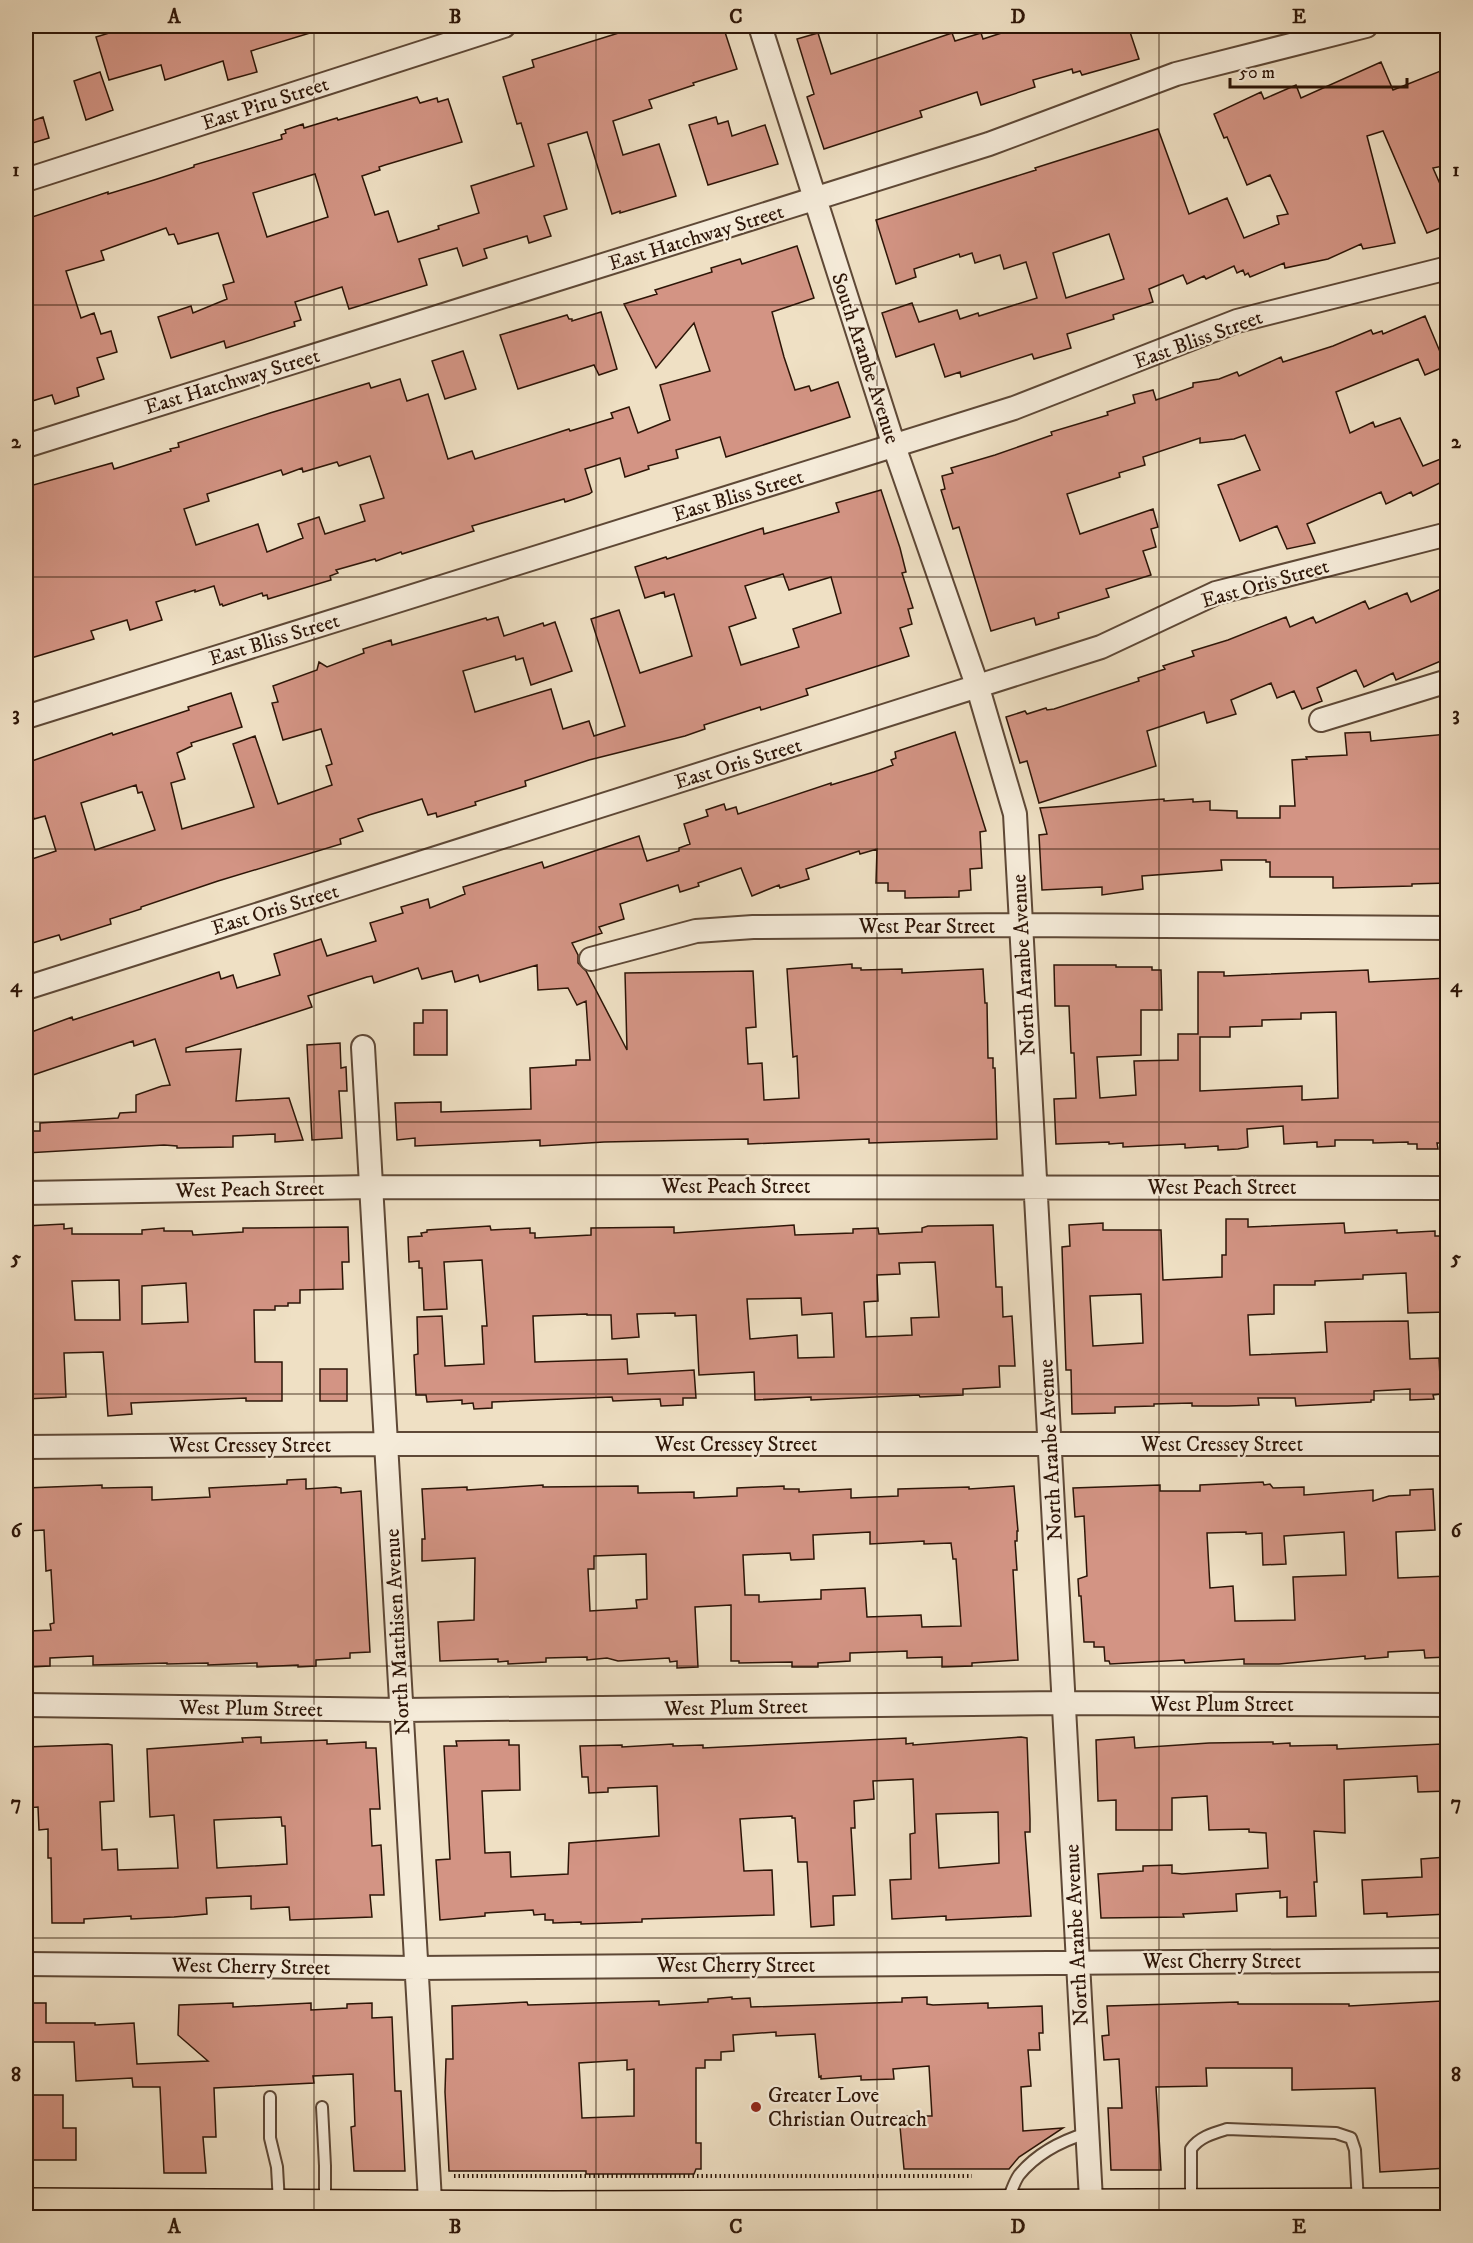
<svg xmlns="http://www.w3.org/2000/svg" width="1473" height="2243" viewBox="0 0 1473 2243" font-family="'IM FELL DW Pica',serif">
	<style>
		.building { fill: #d39484; stroke: #2d1507; stroke-width: 1.5; fill-rule: evenodd }
		.lines { fill: none; stroke-linecap: round; stroke-linejoin: round }
		.lane-casing { stroke: #5e4836; stroke-width: 14 }
		.street-casing { stroke: #5e4836; stroke-width: 26 }
		.primary-casing { stroke: #2d1507; stroke-width: 36 }
		.path { stroke: #2d1507; stroke-width: 4; stroke-dasharray: 1.5 3; stroke-linecap: butt }
		.lane { stroke: #f5ebd9; stroke-width: 10 }
		.street { stroke: #f5ebd9; stroke-width: 22 }
		.primary { stroke: #efe0c4; stroke-width: 33 }
		.grid { fill: none; stroke: #2d1507; stroke-width: 1.5; stroke-opacity: 0.55 }
		.poi-dot { fill: #8f2418; stroke: #f5ebd9; stroke-width: 2 }
		.labels { text-anchor: middle; stroke-width: 4.5; stroke-linejoin: round; paint-order: stroke }
		.street-label { font-size: 21px; fill: #2d1507; stroke: #f5ebd9 }
		.poi-label { font-size: 21px; fill: #2d1507; stroke: #f5ebd9; text-anchor: start }
		.neatline { fill: none; stroke: #2d1507; stroke-width: 2 }
		.grid-label { font-size: 20px; text-anchor: middle; font-weight: bold; fill: #2d1507 }
	</style>
	<rect width="100%" height="100%" fill="#efe0c4"/>
	<filter id="stains"><feTurbulence type="fractalNoise" baseFrequency=".00333" numOctaves="4"/><feColorMatrix values="0 0 0 0 .2 0 0 0 0 .09 0 0 0 0 .02 0 0 0 .5 -.17"/></filter>
	<radialGradient id="worn" r=".72"><stop offset=".6" stop-color="#630" stop-opacity="0"/><stop offset="1" stop-color="#630" stop-opacity=".3"/></radialGradient>
	<path class="building" d="M132 26H319L320 30 251 51 257 72 228 80 223 61 165 80 161 65 109 80 96 37Z
		M641 26H723L737 69 693 83 694 85 649 100 652 108 613 121 623 155 659 144 676 196 620 213V211L612 214 587 132 548 144 567 209 544 216 551 236 529 243 527 236 484 249 487 258 463 266 457 248 419 259 427 285 349 309 342 287 295 302 301 320 294 322 295 326 226 348 224 341 171 358 158 317 191 306 193 313 227 299 223 285 234 282 218 233 178 244 174 234 169 235 166 228 101 251 104 260 66 271 81 318 94 313 101 334 111 331 117 352 97 358 104 379 77 388 79 396 55 404 52 395 26 403V219L108 192V194L154 180 194 167V165L282 139 281 135 286 133 285 130 303 124 304 128 337 118 338 120 417 97 420 103 437 98 438 102 448 99 462 142 385 165 379 167 380 170 362 176 375 215 388 211 398 242 439 229 438 226 479 213 471 186 534 166 521 123 517 124 503 77 534 67 532 60ZM315 174 328 217 267 237 253 193Z
		M1023 26H1128L1139 59 1082 75 1080 71 1073 73 1072 69 1033 80 1035 87 981 105 977 92 920 111 922 117 824 149 807 97 814 94 797 39 818 33 831 74 952 33 955 41 981 33 983 39Z
		M1381 62 1393 90 1448 68V165L1433 168 1448 202V225L1427 233 1383 131 1367 136 1395 243 1363 249 1361 244 1328 259 1285 268 1284 263 1250 277 1248 273 1245 275 1243 270 1237 273 1234 266 1206 279 1204 276 1187 284 1183 275 1149 289 1153 302 1113 315 1114 319 1067 334 1071 348 1034 359 1032 354 961 377 960 372 945 377 934 344 896 357 882 313 912 303 919 322 957 310 960 319 978 313 979 316 1037 298 1026 262 1004 269 1000 255 975 263 972 253 960 257 959 254 914 269 916 277 896 284 876 220 1036 170 1035 168 1158 129 1189 214 1227 198 1244 238 1279 224 1277 216 1288 214 1270 175 1247 185 1227 137 1224 138 1214 114 1261 92 1264 99 1296 85 1301 98ZM1109 234 1124 279 1066 298 1053 253Z
		M100 72 113 110 86 120 74 81Z
		M43 117 49 138 26 145V123Z
		M716 117 718 124 728 121 732 136 765 125 778 164 708 185 689 125Z
		M797 246 814 298 772 312 784 357 795 390 809 386 811 391 838 382 850 417 726 457 720 437 676 450 678 458 648 466 649 469 625 477 620 458 585 469 592 492 589 494 565 502 564 499 472 526 474 531 402 554 401 552 376 561 375 559 336 570 338 573 330 576 331 580 268 599 267 595 263 596 262 593 223 606 222 604 220 605 214 586 195 592V590L156 602 162 620 130 630 127 620 91 631 94 639 31 658 29 652 26 653V487L112 463 114 469 171 451 170 449 179 447 178 443 270 413 369 383 371 388 400 379 407 401 428 394 448 459 472 451 475 459 569 429 570 431 613 418 611 413 629 407 638 433 670 420 660 385 710 371 694 323 656 368 624 304 657 294 655 290 712 272 711 268 740 259 742 264ZM370 456 384 498 360 505 365 521 325 534 319 517 298 524 303 538 267 552 258 524 196 545 184 509 209 501 207 494 281 470 283 475 302 468 303 472 337 462 339 466Z
		M601 312 617 369 599 375 594 365 518 389 500 335 567 315 569 319H572V321Z
		M1425 316 1446 366 1425 375 1418 359 1336 392 1350 433 1373 422 1375 427 1400 418 1423 466 1448 456V479L1413 496 1411 492 1386 504 1381 492 1307 524 1315 543 1287 549 1277 526 1240 541 1218 485 1260 470 1245 435 1234 439 1200 443V438L1143 457 1145 465 1119 473 1120 477 1067 494 1080 534 1153 509 1158 527 1151 529 1156 547 1143 551 1151 575 1106 589 1109 597 1058 613 1059 618 1036 625 1034 618 991 631 959 527 953 529 941 490 945 489 942 476 953 473 951 468 995 455 1052 435 1051 432 1108 415 1107 412 1135 403 1133 395 1153 390 1156 400 1193 387V383L1219 379 1237 372 1239 376 1281 357 1283 362 1333 346 1371 330 1373 334 1382 331 1383 334Z
		M463 351 476 389 445 399 432 361Z
		M881 490 900 548 906 572 902 573 913 608 908 609 912 624 900 628 909 656 806 689 808 695 761 710 760 707 704 725 705 729 685 736 589 760 525 781 526 786 475 802 476 805 437 817 436 813 428 815 422 799 369 815 358 819 363 831 340 839 341 844 218 881 141 907V909L110 919 111 924 61 940 59 935 26 945V861L56 851 45 816 34 819 26 794V763L112 733 113 735 189 710 188 707 231 693 242 727 191 743 192 746 177 753 185 779 171 783 182 829 254 807 233 744 255 736 278 804 332 785 326 766 332 764 321 729 283 740 272 703 278 702 273 686 317 670 319 662 327 667 364 653 363 649 391 640 392 645 486 618 487 620 498 617 504 636 543 623 544 626 555 622 572 671 531 685 523 658 516 660 515 656 463 671 475 712 551 689 563 729 589 721 594 736 625 726 591 619 619 610 640 673 692 656 674 594 665 597 664 592 645 598 635 567 666 557 667 559 763 528 764 534 839 512 836 503ZM783 574 789 590 831 577 841 613 793 629 799 647 741 665 729 627 756 618 745 586ZM136 785 138 793 142 792 155 830 95 850 81 803Z
		M1448 586V658L1396 680 1393 673 1364 687 1356 670 1317 688 1322 701 1302 709 1294 691 1277 698 1271 683 1231 700 1236 714 1207 723 1204 712 1147 731 1156 766 1039 803 1027 761 1020 763 1006 717 1025 711 1027 714 1046 708 1047 710 1054 709 1139 681 1138 678 1165 669 1163 666 1194 656 1192 651 1228 640 1286 617 1290 627 1313 617 1316 623 1365 601 1369 609 1407 593 1411 602Z
		M955 732 986 831 980 832 982 868 970 869 971 890 959 891V897L905 898V891H888V883H876L877 849 860 854 859 851 806 869 809 879 780 888 779 885 752 896 741 868 698 883 699 886 680 892 678 885 620 904 624 919 599 927 602 933 572 943 578 955V963L586 971 627 1050 625 973 753 971 756 1027 746 1028 748 1064 762 1063 764 1100 799 1098 797 1056 793 1057 787 969 852 964V968H861V970L902 969V973L983 969 985 1003H987L988 1058H993V1068H995L997 1139 869 1143V1139L748 1144V1139L604 1142 540 1146V1140L415 1146V1138L397 1140 395 1103 441 1102V1112L531 1109 530 1068 576 1065V1060H590L586 1001 577 1005 568 988 538 990 537 965 480 982 478 975 455 982 452 971 422 979 418 968 374 983 372 976 367 977 308 996 312 1007 186 1048V1052L241 1049 236 1101 289 1098 303 1140 275 1142V1134L233 1136V1147L177 1148V1146L164 1145 26 1153V1131H40V1123L118 1118 120 1113 136 1112V1095L162 1086 170 1085 155 1039 134 1046 133 1041 33 1075 26 1053V1034L72 1017 73 1020 219 972 221 979 233 975 237 988 280 975 274 954 321 939 327 956 376 941 370 923 403 913 401 907 428 899 430 908 465 894 463 887 542 862 544 868 639 836 647 861 679 851V848L690 844 684 824 708 816 706 810 724 804 726 810 736 807 738 814 831 783V785L874 772 893 765 891 760 896 758 895 752Z
		M1370 732 1371 741 1448 734V883L1412 884V886L1333 888V877H1270V862H1266V860H1221L1222 870 1142 876 1143 889 1102 895V887L1042 890 1039 835 1047 834 1040 808 1164 799V801L1193 799V802L1210 801V810L1237 811V818H1280V806H1295L1292 760 1307 759 1306 757 1347 755 1345 733Z
		M1054 965H1116V967H1152V970H1161L1162 1010H1141V1055L1097 1057 1100 1098 1136 1095 1134 1061 1178 1060V1034H1198V972H1224V976L1368 970 1369 982 1448 978 1446 1143H1437L1438 1149H1417V1144H1408V1142L1373 1143V1140H1335V1146L1317 1147V1142L1284 1144 1283 1126 1247 1129 1248 1147 1238 1149 1218 1150V1146L1185 1148V1144L1123 1147V1143L1109 1144V1142L1056 1144 1054 1099 1076 1098 1074 1053H1071L1069 1006H1055ZM1336 1012 1338 1098 1302 1100V1086L1200 1091V1037H1230V1027L1262 1026V1020L1301 1019V1013Z
		M423 1010H447V1055H414V1023H423Z
		M340 1043 341 1068 346 1067 347 1091H339L342 1138 312 1140 307 1045Z
		M1226 1219H1248V1227L1344 1223 1345 1233 1397 1230V1233L1435 1231V1236H1445L1448 1269V1312L1408 1313 1406 1273 1363 1275V1279L1315 1281V1285H1274V1314L1248 1315 1250 1355 1327 1352 1325 1322 1408 1321 1410 1359 1439 1358 1441 1394 1433 1395 1434 1399 1410 1400V1389L1374 1391V1400H1371V1402L1296 1406 1295 1398H1258L1259 1405 1228 1406H1192V1403L1154 1404V1406L1115 1407V1413L1072 1414 1071 1370H1066L1062 1247 1070 1246 1069 1225 1103 1223V1230H1161L1163 1280 1222 1277V1255H1226ZM1141 1294 1143 1343 1093 1346 1090 1296Z
		M64 1224V1229L72 1228V1234H142V1230L164 1228V1231H192L193 1235 243 1232V1228L348 1227 349 1262H342L343 1289 300 1290V1303H288V1306H275V1310H254L255 1362H282V1401H246V1398L131 1403 132 1414 108 1416 103 1352 64 1353 66 1397 26 1399V1332H28L26 1307V1226ZM119 1280 120 1320H75L72 1281ZM186 1283 188 1322 142 1324V1286Z
		M794 1225 795 1235 853 1233V1229L878 1228 879 1234 922 1232V1228L928 1226 993 1225 996 1287H1002L1003 1317 1012 1316 1015 1366H999L1000 1387 963 1389V1395L920 1397 919 1395 811 1400V1397L755 1400 754 1372 699 1375 696 1315 675 1316V1313L637 1314 639 1337 612 1339 611 1315H587V1314L533 1316 535 1362 627 1359 628 1374 694 1370 696 1398H683V1405L661 1406 660 1399 613 1401 612 1397 492 1402V1408L474 1409 473 1403 462 1404V1400L427 1402 426 1395H416L414 1355 418 1354 417 1317 442 1316 445 1366 484 1364 482 1326H487L482 1260 444 1262 447 1309 424 1310 422 1268H419V1261L409 1262 408 1237 422 1236 421 1233 427 1232V1230L490 1226 491 1230 530 1228V1233H535V1238L591 1235V1228L674 1227V1233ZM935 1262 939 1317 911 1318 912 1335 866 1337 864 1302 878 1301 877 1275 900 1274 899 1263ZM801 1298 802 1315 832 1313 834 1357 798 1358 797 1335 750 1339 747 1299Z
		M320 1369H347V1401H320Z
		M306 1479V1489L336 1487 341 1488V1493L361 1491 370 1652 350 1653V1658L316 1660V1666L298 1667V1665L257 1667V1663L208 1665V1663L167 1664V1663L93 1665V1656L50 1658V1666L31 1667 29 1631 51 1630 50 1624 54 1623 51 1570 46 1571 44 1530 28 1531 26 1488 102 1485V1488L152 1487V1500L210 1497 209 1488 287 1484V1480Z
		M1263 1482 1264 1485 1270 1484 1273 1488 1304 1487V1495L1373 1490V1501L1389 1496 1410 1495V1490L1433 1489 1435 1530 1396 1532 1398 1578 1448 1576 1447 1657 1425 1658 1424 1650 1388 1652V1657L1365 1659V1656L1279 1664H1244V1659L1185 1663 1184 1660 1110 1664 1109 1661H1105L1104 1647H1094V1642H1084L1081 1596H1079L1078 1579 1087 1576 1084 1516 1075 1517 1073 1488 1160 1485V1491H1200V1485ZM1246 1532V1534L1262 1533 1263 1565 1286 1564 1284 1536 1344 1532 1346 1575 1293 1577 1295 1620 1235 1621 1233 1586 1210 1588 1207 1533Z
		M543 1485V1487L638 1486V1493L694 1492V1498L737 1496V1488L784 1486V1489H799V1492L851 1489V1498L898 1496V1489L969 1487V1489L1014 1486 1018 1531H1017V1541H1015L1017 1570H1013L1018 1660 972 1663V1666L942 1667V1657L907 1658V1651L850 1653V1661L818 1663V1667H792V1662L739 1663V1661H731V1605L695 1607 698 1667 677 1668V1661L670 1662 669 1658 618 1661 607 1658 587 1660V1657L546 1658V1662L508 1664V1661L498 1662V1659L440 1661 438 1622 474 1620 475 1558 422 1561V1539H425L422 1489 467 1487V1490ZM870 1532V1544L924 1541V1544L951 1543 953 1559H956L961 1626 922 1627 921 1615 867 1617 865 1588 821 1590V1599L759 1602V1595H745L743 1555 790 1553 791 1560 814 1559 813 1535ZM646 1554 647 1599 636 1600 637 1608 590 1611 588 1569H594V1556Z
		M261 1737V1743L327 1740V1744L366 1742V1748H376L380 1809H370L372 1846 381 1845 384 1895H370L372 1917 290 1920 289 1907 251 1909V1896L206 1898 207 1914 174 1917 131 1919V1916L84 1919V1923H52L51 1858H48V1829L39 1830 38 1807 26 1808V1747L108 1744 112 1745 114 1801 100 1802 102 1850 117 1849 118 1870 178 1868 174 1815 150 1817 147 1749 243 1742 242 1738ZM281 1817 282 1826H285L287 1864 217 1868 214 1820Z
		M1021 1737 1027 1738 1030 1819V1832H1025L1031 1916 946 1920V1916L892 1919 890 1880 911 1879 910 1834 915 1833 913 1779 873 1781 874 1799 854 1801 855 1828H851L855 1895 833 1896 834 1925 811 1927 807 1862H798L795 1818H792V1816L740 1819 744 1871 772 1870 774 1915 642 1919V1922L581 1924V1922L553 1923V1920H545V1914L534 1915 533 1910 485 1913V1916L440 1920 436 1860 450 1859 444 1746H457L456 1741 509 1740V1745H519L520 1790 482 1791 485 1853 510 1852 511 1877 568 1874 569 1843 659 1836 657 1786 608 1788V1792L589 1793 588 1777H582L580 1746 622 1745V1747L673 1744V1746L703 1745V1748L906 1738V1744L913 1743V1745ZM998 1812 999 1863 939 1868 936 1814Z
		M1134 1737 1135 1748 1209 1743 1273 1742V1744L1290 1743V1746L1337 1745V1749L1442 1744V1746H1448V1791L1418 1792 1417 1776 1344 1780 1345 1833 1314 1831 1317 1882H1314L1316 1916 1287 1917V1897L1280 1898V1891L1236 1894 1237 1911 1183 1914 1184 1917 1101 1918 1098 1874 1143 1871V1866L1172 1865V1873L1182 1874 1268 1868 1266 1833 1249 1832V1829L1209 1830 1207 1796 1172 1798V1830H1116V1800L1098 1801 1096 1740Z
		M1446 1857 1448 1914 1387 1917V1913L1364 1914 1362 1880 1422 1877 1421 1859Z
		M732 1997V1999L750 1998 751 2007 902 2002V1998L927 1997V2004L933 2005 988 2003V2008L1042 2006 1043 2033H1039L1040 2050H1028L1031 2086 1021 2087 1023 2131 1063 2128 1019 2157 1009 2169H904L899 2116H932L929 2066 893 2069 894 2079 861 2080V2076L821 2079V2076L819 2077 815 2034 776 2036V2032L733 2035 734 2051 721 2052V2060H705V2068H696V2143H701V2169H696L694 2174H586V2171H449L445 2092 446 2059H453L452 2006 527 2002 528 2005 659 2001V2005L708 2002V1999ZM627 2060V2070L634 2069V2116L582 2118 579 2063Z
		M1442 2001 1443 2026 1448 2025V2168L1380 2172 1375 2088 1292 2090V2068H1206L1207 2086 1156 2087 1161 2170H1111L1108 2108H1122L1119 2059 1104 2060 1102 2036 1109 2035 1107 2006 1238 2002V2004H1349V2006Z
		M26 2003H46V2023H95V2025L134 2023 137 2064 208 2061 178 2035 179 2005 233 2003V2007L311 2003V2010L347 2008V2004L372 2003V2018L392 2017 395 2091H401L405 2171H354L351 2127 355 2126 353 2074 313 2076 314 2083 214 2088 216 2137H203L206 2173H164L160 2087H133L132 2078 76 2081 74 2042H27Z
		M26 2095H63V2128H76V2160H26Z"/>
	<g class="lines">
		<defs>
			<path id="lane" d="M270 2097V2138L277 2167 279 2203
				M322 2107 325 2166V2203
				M1007 2201C1011 2193 1014 2182 1019 2175 1037 2153 1061 2141 1087 2133
				M1191 2202V2149C1199 2137 1214 2133 1227 2129L1336 2133 1351 2138 1355 2150 1358 2202"/>
			<path id="street" d="M760 26 894 446 978 688 1015 814 1092 2218
				M26 180 504 26
				M26 446 989 144 1176 74 1366 26
				M26 717 1014 408 1237 321 1448 268
				M1321 720 1448 681
				M591 959 696 931 753 927 1020 925 1448 928
				M26 988 1101 647 1216 593 1448 534
				M363 1047 431 2218
				M26 1193 371 1187 1448 1188
				M26 1447 386 1444H1448
				M26 1705 402 1710 1063 1703 1448 1705
				M26 1964 416 1968 1448 1960"/>
			<path id="primary" d="M26 2205 553 2208 1448 2205"/>
		</defs>
		<use href="#lane" class="lane-casing"/>
		<use href="#street" class="street-casing"/>
		<use href="#primary" class="primary-casing"/>
		<path class="path" d="M454 2176H972"/>
		<use href="#lane" class="lane"/>
		<use href="#street" class="street"/>
		<use href="#primary" class="primary"/>
	</g>
	<path class="grid" d="M314 26V2218M596 26V2218M877 26V2218M1159 26V2218M26 305H1448M26 577H1448M26 849H1448M26 1122H1448M26 1394H1448M26 1666H1448M26 1938H1448"/>
	<circle class="poi-dot" cx="756" cy="2107" r="6"/>
	<g class="labels">
		<g class="street-label">
			<text transform="translate(265 103) rotate(-18)" y="7">East Piru Street</text>
			<text transform="translate(696 237) rotate(-17)" y="7">East Hatchway Street</text>
			<text transform="translate(1198 339) rotate(-20)" y="7">East Bliss Street</text>
			<text transform="translate(866 358) rotate(72)" y="7">South Aranbe Avenue</text>
			<text transform="translate(232 381) rotate(-17)" y="7">East Hatchway Street</text>
			<text transform="translate(738 495) rotate(-17)" y="7">East Bliss Street</text>
			<text transform="translate(1265 583) rotate(-16)" y="7">East Oris Street</text>
			<text transform="translate(274 639) rotate(-17)" y="7">East Bliss Street</text>
			<text transform="translate(738 763) rotate(-17)" y="7">East Oris Street</text>
			<text transform="translate(275 909) rotate(-17)" y="7">East Oris Street</text>
			<text x="927" y="933">West Pear Street</text>
			<text transform="translate(1023 965) rotate(-93)" y="7">North Aranbe Avenue</text>
			<text x="736" y="1193">West Peach Street</text>
			<text x="1222" y="1194">West Peach Street</text>
			<text transform="translate(250 1189) rotate(-1)" y="7">West Peach Street</text>
			<text x="736" y="1451">West Cressey Street</text>
			<text x="1222" y="1451">West Cressey Street</text>
			<text x="250" y="1452">West Cressey Street</text>
			<text transform="translate(1050 1450) rotate(-93)" y="7">North Aranbe Avenue</text>
			<text transform="translate(397 1632) rotate(-93)" y="7">North Matthisen Avenue</text>
			<text x="1222" y="1711">West Plum Street</text>
			<text transform="translate(736 1707) rotate(-1)" y="7">West Plum Street</text>
			<text transform="translate(251 1708) rotate(1)" y="7">West Plum Street</text>
			<text transform="translate(1076 1935) rotate(-93)" y="7">North Aranbe Avenue</text>
			<text x="1222" y="1968">West Cherry Street</text>
			<text x="736" y="1972">West Cherry Street</text>
			<text transform="translate(251 1966) rotate(1)" y="7">West Cherry Street</text>
		</g>
		<g class="poi-label">
			<text x="768" y="2102">Greater Love<tspan x="768" dy="24">Christian Outreach</tspan></text>
		</g>
	</g>
	<rect width="1473" height="2243" fill="none" stroke="#efe0c4" stroke-width="66"/>
	<path d="M1230 78v9h177v-9" fill="none" stroke="#2d1507" stroke-width="3"/>
	<text x="1239" y="78" font-size="18" fill="#2d1507" stroke="#f5ebd9" stroke-width="4.5" paint-order="stroke">50 m</text>
	<rect x="33" y="33" width="1407" height="2177" class="neatline"/>
	<g class="grid-label">
		<text x="174" y="23">A</text>
		<text x="455" y="23">B</text>
		<text x="736" y="23">C</text>
		<text x="1018" y="23">D</text>
		<text x="1299" y="23">E</text>
		<text x="16" y="176">1</text>
		<text x="1456" y="176">1</text>
		<text x="16" y="448">2</text>
		<text x="1456" y="448">2</text>
		<text x="16" y="720">3</text>
		<text x="1456" y="720">3</text>
		<text x="16" y="992">4</text>
		<text x="1456" y="992">4</text>
		<text x="16" y="1264">5</text>
		<text x="1456" y="1264">5</text>
		<text x="16" y="1537">6</text>
		<text x="1456" y="1537">6</text>
		<text x="16" y="1809">7</text>
		<text x="1456" y="1809">7</text>
		<text x="16" y="2081">8</text>
		<text x="1456" y="2081">8</text>
		<text x="174" y="2233">A</text>
		<text x="455" y="2233">B</text>
		<text x="736" y="2233">C</text>
		<text x="1018" y="2233">D</text>
		<text x="1299" y="2233">E</text>
	</g>
	<rect width="100%" height="100%" filter="url(#stains)"/>
	<rect width="100%" height="100%" fill="url(#worn)"/>
</svg>
